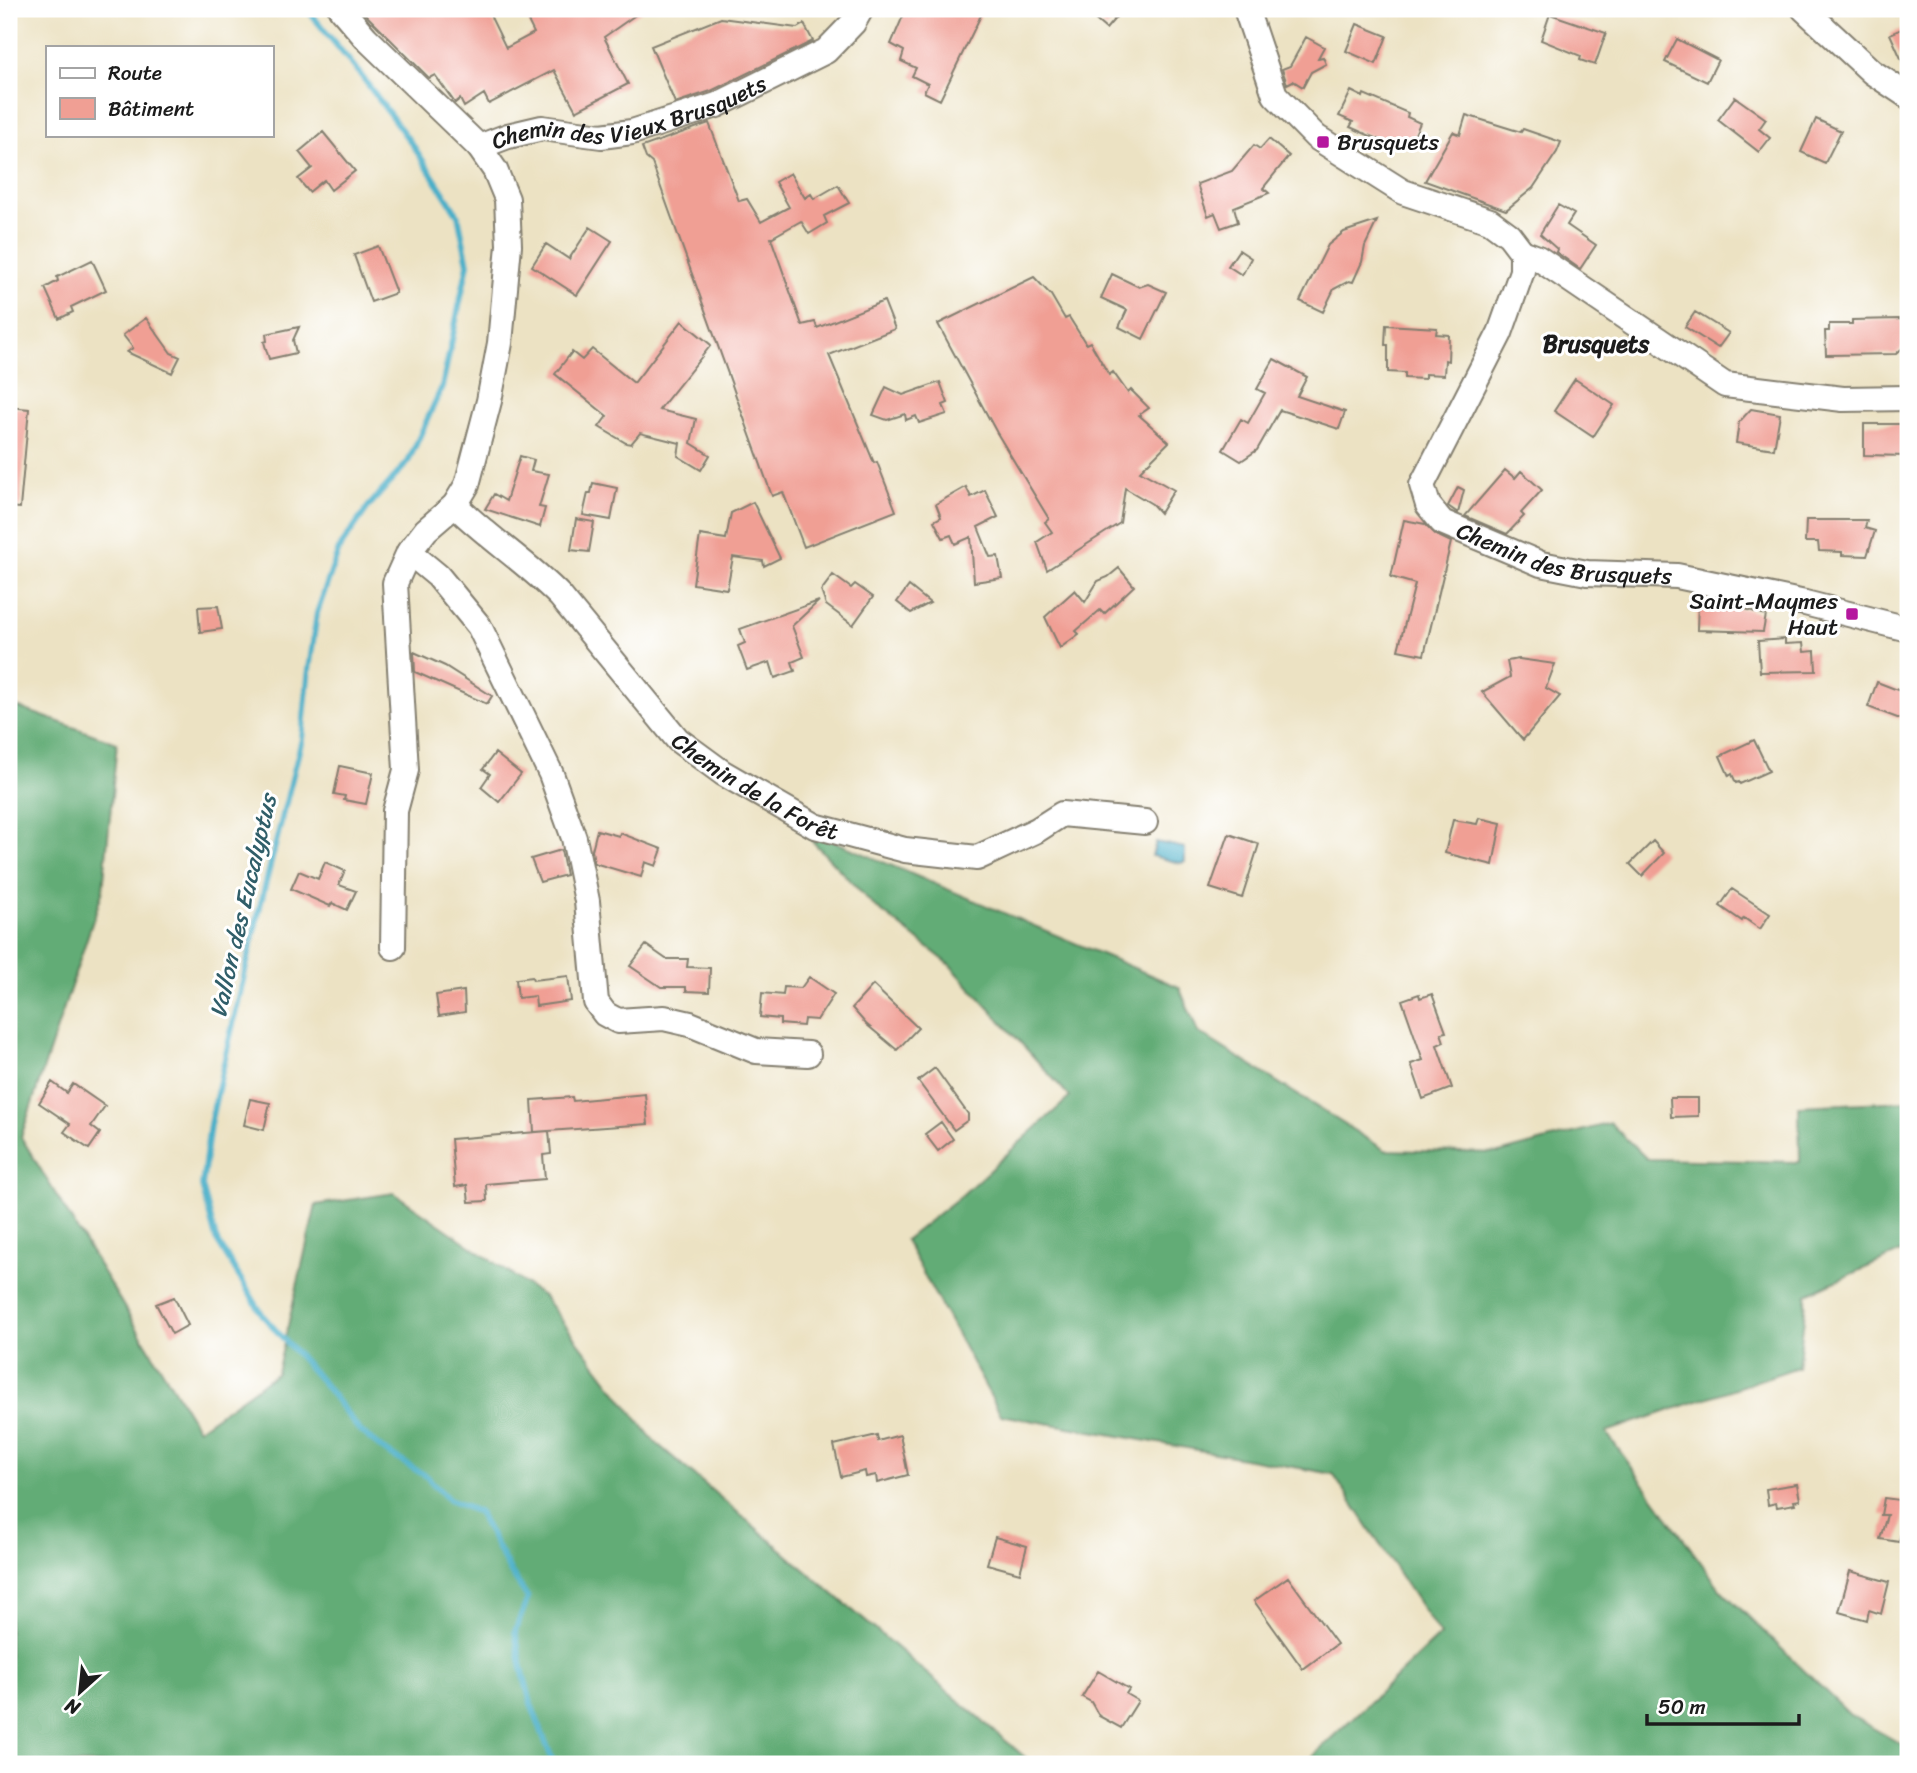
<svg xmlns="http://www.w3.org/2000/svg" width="1917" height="1773" viewBox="0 0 1917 1773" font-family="Sriracha,sans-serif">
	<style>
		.forest { fill: #62ac76; stroke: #3f6449; stroke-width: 2 }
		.water { fill: #49afc8; stroke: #326672; stroke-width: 2 }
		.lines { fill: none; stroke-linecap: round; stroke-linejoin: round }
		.stream { stroke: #49afc8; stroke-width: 6 }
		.building { fill: #f09f94 }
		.minor-casing { stroke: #847f70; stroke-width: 28 }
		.minor { stroke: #fff; stroke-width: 24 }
		.poi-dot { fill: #b5179e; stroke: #fff; stroke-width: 2.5 }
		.labels { text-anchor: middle; stroke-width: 6; stroke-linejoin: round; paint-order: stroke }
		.street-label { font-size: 23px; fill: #1c1c1c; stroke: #fff }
		.poi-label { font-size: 23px; fill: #1c1c1c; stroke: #fff; text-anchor: start }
		.neighbourhood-label { font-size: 24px; font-weight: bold; fill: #1c1c1c; stroke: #fff }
		.water-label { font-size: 24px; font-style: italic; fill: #305e69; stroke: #fff }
	</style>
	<rect width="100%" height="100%" fill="#fff"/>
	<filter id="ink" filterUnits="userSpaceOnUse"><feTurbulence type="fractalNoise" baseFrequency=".0143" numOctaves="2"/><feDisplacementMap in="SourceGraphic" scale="14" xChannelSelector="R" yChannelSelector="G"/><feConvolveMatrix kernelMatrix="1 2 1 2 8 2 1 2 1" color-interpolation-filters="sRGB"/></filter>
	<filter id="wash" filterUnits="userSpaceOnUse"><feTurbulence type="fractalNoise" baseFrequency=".00686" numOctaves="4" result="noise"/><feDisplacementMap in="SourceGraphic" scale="28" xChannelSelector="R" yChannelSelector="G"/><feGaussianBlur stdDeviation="1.57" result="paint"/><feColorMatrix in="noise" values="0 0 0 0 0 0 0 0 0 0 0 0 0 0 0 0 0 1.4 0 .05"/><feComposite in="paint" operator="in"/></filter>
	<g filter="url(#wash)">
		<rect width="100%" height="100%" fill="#ece2c3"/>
		<path class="forest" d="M9 704 117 743 103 890 21 1137 198 1429 277 1373 316 1205 394 1193 544 1297 654 1441 1033 1764H9Z
			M798 826 1179 987 1198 1032 1385 1150 1499 1153 1610 1123 1647 1159 1800 1162 1799 1106 1908 1101V1249L1807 1294 1798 1367 1606 1432 1721 1590 1850 1715 1908 1748V1764H1304L1440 1635 1333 1474 1001 1415 905 1240 962 1195 1070 1097 949 964 872 904Z"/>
		<path class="water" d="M1156 842 1185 848V862L1180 863 1152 856Z"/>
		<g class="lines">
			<path class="stream" d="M307 9 360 74 414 147 458 215 468 264 442 387 408 462 368 507 339 549 317 613 308 677 302 739 261 902 210 1124 202 1186 216 1239 264 1317 324 1384 359 1430 385 1451 426 1476 449 1500 478 1512 510 1571 528 1598 515 1631 521 1664 531 1704 554 1764"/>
		</g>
		<g id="blocks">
			<path class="building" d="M360 9H487L506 48 534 33 522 9H644L604 37 628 84 576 111 554 70 489 104 484 94 464 107 460 99 455 103 435 75 429 78Z
				M906 9H984L940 100 924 92 928 84 912 76 916 68 901 61 904 51 891 44Z
				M1083 9H1123L1106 29Z
				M1550 14 1606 33 1595 65 1580 60 1581 56 1541 40Z
				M721 18 797 28 804 24 813 41 711 91 675 103 651 46Z
				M1357 24 1387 36 1376 64 1346 51Z
				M1904 28 1908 37V74L1890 34Z
				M1306 37 1324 47 1318 58 1323 57 1326 64 1311 72 1303 87 1293 81 1287 84 1282 69 1290 66Z
				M1677 39 1718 60 1707 82 1665 62Z
				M1351 91 1363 97 1364 94 1408 113 1407 117 1420 123 1409 148 1396 142 1393 146 1350 127 1353 122 1339 116Z
				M1735 97 1766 119 1759 129 1770 138 1759 152 1718 120Z
				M1466 115 1521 132 1523 129 1561 142 1557 152 1533 188 1506 210 1425 181 1453 132 1460 135Z
				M1816 119 1841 131 1825 163 1801 152Z
				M709 123 739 201 747 199 761 222 789 207 775 182 790 173 805 198 811 194 814 199 838 185 849 203 824 216 827 223 809 234 801 221 771 238 802 325 815 322 817 328 884 301 895 329 829 355 874 463 877 462 896 511 804 547 783 492 772 496 652 163 646 158 642 147Z
				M323 132 355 171 331 190 324 180 309 192 298 179 312 168 299 152Z
				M1269 139 1289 156 1263 188 1269 193 1234 207 1238 222 1221 228 1215 213 1208 216 1197 184 1232 171 1254 145 1260 149Z
				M1558 205 1574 214 1567 225 1596 245 1580 269 1556 252 1557 249 1540 234Z
				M1377 221 1365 246 1362 262 1353 282 1349 281 1334 289 1323 312 1300 301 1328 245 1344 232Z
				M590 227 612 241 577 295 532 266 546 244 569 259Z
				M378 246 396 293 371 302 354 255Z
				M1239 250 1251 258 1242 275 1228 266Z
				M92 260 106 290 71 307 73 312 59 319 45 288 58 281 57 277Z
				M1112 274 1139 287 1148 284 1166 292 1143 339 1119 327 1127 310 1101 298Z
				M1034 277 1051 295 1065 319 1069 317 1086 344 1090 342 1109 375 1113 372 1128 393 1131 390 1149 408 1139 415 1169 442 1140 471 1174 490 1160 513 1152 504 1125 488 1120 523 1047 570 1037 542 1052 532 1045 522 1049 519 997 433 938 324Z
				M1695 312 1729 333 1718 348 1685 327Z
				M146 318 171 353 180 357 172 373 127 352 133 348 123 335Z
				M1900 319 1908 327V343L1896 354 1826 355 1825 331H1829V324H1852V320Z
				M682 321 711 345 659 410 696 419 691 443 710 455 701 470 678 456 680 443 640 433 631 444 626 443 599 427 607 416 555 374 572 352 582 360 592 349 634 383Z
				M1386 325 1437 328 1436 334 1449 335 1448 361 1445 360 1444 375 1425 374V379L1405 378V373L1388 372V345H1385Z
				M299 327 293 340 296 353 269 359 264 342 267 341 266 334Z
				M1274 359 1307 377 1297 396 1345 412 1339 429 1280 410 1257 450 1241 461 1223 450 1241 419 1248 423 1265 393 1257 389Z
				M1575 379 1614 405 1593 437 1554 411Z
				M940 382 948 403 943 405 947 414 919 423 916 416 906 420 905 414 887 420 873 415 886 387 903 395Z
				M9 407 29 409 20 508 9 507Z
				M1751 409 1780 414 1774 449 1736 443 1739 422Z
				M1864 424H1908V456L1864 455Z
				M520 456 534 460 531 471 549 474 539 507 545 508 540 527 485 509 494 494 506 501Z
				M1505 470 1515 478 1521 471 1542 490 1521 513 1524 516 1507 534 1465 516Z
				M593 483 617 488 611 520 583 515 588 493H591Z
				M966 487 971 497 985 490 998 517 978 527 990 557 998 556 1002 578 974 582 971 537 955 544 951 535 943 538 934 521 941 517 936 504Z
				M1458 487 1464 490 1458 513 1448 506Z
				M753 502 780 558 764 566 763 561 733 557 727 589 693 584 700 535 726 539 731 513Z
				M576 519 594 522 589 552 571 550Z
				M1404 520 1425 524 1436 535 1451 542 1424 655 1398 650 1415 584 1391 577Z
				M1806 520H1867L1865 528 1875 531 1867 556 1842 555V552L1819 551 1818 542H1805Z
				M1119 568 1134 586 1104 614 1100 610 1076 631 1079 634 1060 648 1045 617 1075 590 1085 602 1098 581 1108 577Z
				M833 575 851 588 855 584 873 597 853 625 826 605 821 591Z
				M909 586 930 603 911 613 897 602Z
				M819 601 792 626 804 657 792 662 795 671 775 678 770 662 747 670 738 646 745 643 740 629Z
				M1698 601 1725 602V607L1745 609 1766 615 1763 632 1697 630Z
				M218 606 222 629 200 632 198 607Z
				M1785 639V644L1803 643 1804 652 1815 651 1816 671 1760 672 1758 641Z
				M414 652 445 666 492 696 487 704 415 672Z
				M1519 659 1555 664 1546 688 1560 696 1523 740 1482 692 1510 677 1507 661Z
				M1877 682 1908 694V722L1868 707Z
				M1754 740 1769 771 1740 784 1739 782 1736 783 1732 774 1729 776 1720 756Z
				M495 753 521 774 499 802 481 787 490 774 483 769Z
				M340 766 373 773 366 804 344 800 345 796 334 794Z
				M1479 818 1501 823 1493 865 1445 853 1453 820 1477 824Z
				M597 830 619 836 620 833 662 849 656 866 645 862 641 877 594 863 592 850Z
				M1229 834 1259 844 1242 898 1210 888Z
				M1653 841 1664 853 1642 876 1630 864Z
				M561 850 566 875 540 882 531 859Z
				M325 862 345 871 339 885 356 891 347 910 332 903 330 906 291 889 299 871 318 879Z
				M1732 889 1770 914 1760 929 1744 918 1742 921 1720 906Z
				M646 945 666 959H688L687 967 710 968 709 992 686 991V987H661L630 966Z
				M568 976 571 1001 536 1006 535 996 518 998 516 979 532 977 533 980Z
				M809 977 834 994 817 1020 804 1019 803 1026 780 1024V1019L760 1017 762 993 783 995 784 987 801 988Z
				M873 985 918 1028 897 1050 866 1024 852 1008Z
				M464 991 465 1012 439 1016 436 995Z
				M1419 994 1420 998 1432 994 1446 1032 1441 1033 1444 1042 1437 1045 1452 1088 1423 1099 1411 1064 1423 1060 1402 1000Z
				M935 1068 968 1114V1120L954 1130 918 1081Z
				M52 1082 67 1093 73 1084 105 1106 91 1126 100 1133 89 1149 64 1132 70 1124 39 1103Z
				M645 1094 648 1124 534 1132 532 1100 572 1097 573 1101Z
				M1670 1098H1698V1116L1671 1117Z
				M250 1099 270 1103 264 1130 244 1125Z
				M941 1122 953 1139 938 1151 925 1134Z
				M549 1131 551 1154 543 1155 545 1179 486 1184 487 1201 469 1202 467 1185 455 1187 451 1139Z
				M174 1297 188 1325 172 1334 156 1304Z
				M877 1435 878 1441 900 1435 908 1475 877 1483 876 1475 866 1477 865 1471 841 1477 834 1445Z
				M1797 1484 1800 1500 1794 1501 1795 1504 1777 1507 1776 1503 1768 1505 1766 1489Z
				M1884 1498 1907 1501 1899 1542 1880 1539 1887 1515H1881Z
				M995 1537 1027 1546 1020 1573 987 1564Z
				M1850 1571 1889 1582 1881 1614 1869 1610 1867 1620 1839 1612Z
				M1288 1577 1337 1644 1303 1669 1254 1601Z
				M1098 1671 1129 1689 1126 1694 1138 1701 1121 1728 1099 1716 1091 1702 1082 1697Z"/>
		</g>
	</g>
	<g filter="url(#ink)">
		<use href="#blocks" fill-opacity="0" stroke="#847f70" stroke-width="2"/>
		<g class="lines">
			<defs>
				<g id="minor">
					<path id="s1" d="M341 9 366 38 479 147 508 136 542 128 601 136 632 132 717 105 826 51 853 23 861 9"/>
					<path id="s2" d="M1246 9 1275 95 1316 137 1403 192 1490 221 1509 235 1522 252V271L1500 333 1422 485 1428 505 1442 522 1541 564 1587 573 1677 576 1805 603 1908 629"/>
					<path d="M1804 9 1872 72 1908 96"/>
					<path d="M1522 252 1538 258 1725 385 1843 399 1908 398"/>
					<path id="s3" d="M455 505C488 538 528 563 560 596L678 740 723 773 815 826 905 850 977 858 1037 830 1062 814 1145 822"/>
					<path d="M409 552 438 576 479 626 551 774 574 838 587 901 596 1002 605 1014 618 1021 664 1018 690 1024 756 1051 808 1054"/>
					<path d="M393 947 395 811 406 770 395 583 409 552 426 530 455 505 467 485 489 401 500 343 509 245 507 199 495 170 479 147"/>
				</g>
			</defs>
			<use href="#minor" class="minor-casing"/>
			<use href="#minor" class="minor"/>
		</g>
	</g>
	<g class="poi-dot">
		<rect x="1316" y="135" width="14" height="14" rx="3.5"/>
		<rect x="1845" y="607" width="14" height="14" rx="3.5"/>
	</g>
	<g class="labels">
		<g class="street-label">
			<text dy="8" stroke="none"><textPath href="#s1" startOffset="352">Chemin des Vieux Brusquets</textPath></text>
			<text dy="8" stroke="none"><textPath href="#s2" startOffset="816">Chemin des Brusquets</textPath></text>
			<text dy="8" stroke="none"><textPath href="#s3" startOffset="416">Chemin de la Forêt</textPath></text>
		</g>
		<g class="poi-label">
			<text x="1337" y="150">Brusquets</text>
			<text x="1838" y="609" text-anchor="end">Saint-Maymes<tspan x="1838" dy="26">Haut</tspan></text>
		</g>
		<g class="neighbourhood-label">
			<text x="1596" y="352">Brusquets</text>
		</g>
		<g class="water-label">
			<text transform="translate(243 906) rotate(-77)" y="8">Vallon des Eucalyptus</text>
		</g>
	</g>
	<rect width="1917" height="1773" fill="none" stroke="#fff" stroke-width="35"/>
	<rect x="46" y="46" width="228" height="91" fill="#ffffff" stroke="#a4a4a4" stroke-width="2"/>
	<rect x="60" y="68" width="35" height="10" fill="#ffffff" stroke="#a4a4a4" stroke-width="2"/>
	<text x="108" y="80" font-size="21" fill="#1c1c1c">Route</text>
	<rect x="60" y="98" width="35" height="21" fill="#f09f94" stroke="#a4a4a4" stroke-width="2"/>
	<text x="108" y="116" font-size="21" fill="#1c1c1c">Bâtiment</text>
	<g transform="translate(80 1692) rotate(207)" stroke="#ffffff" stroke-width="5" paint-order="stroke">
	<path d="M0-5L12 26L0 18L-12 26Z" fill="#1c1c1c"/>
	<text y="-10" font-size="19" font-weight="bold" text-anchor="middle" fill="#1c1c1c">N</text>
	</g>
	<path d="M1647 1714v10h152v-10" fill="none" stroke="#1c1c1c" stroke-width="3.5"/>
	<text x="1658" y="1714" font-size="21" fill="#1c1c1c" stroke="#ffffff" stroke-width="5" paint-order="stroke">50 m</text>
</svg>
